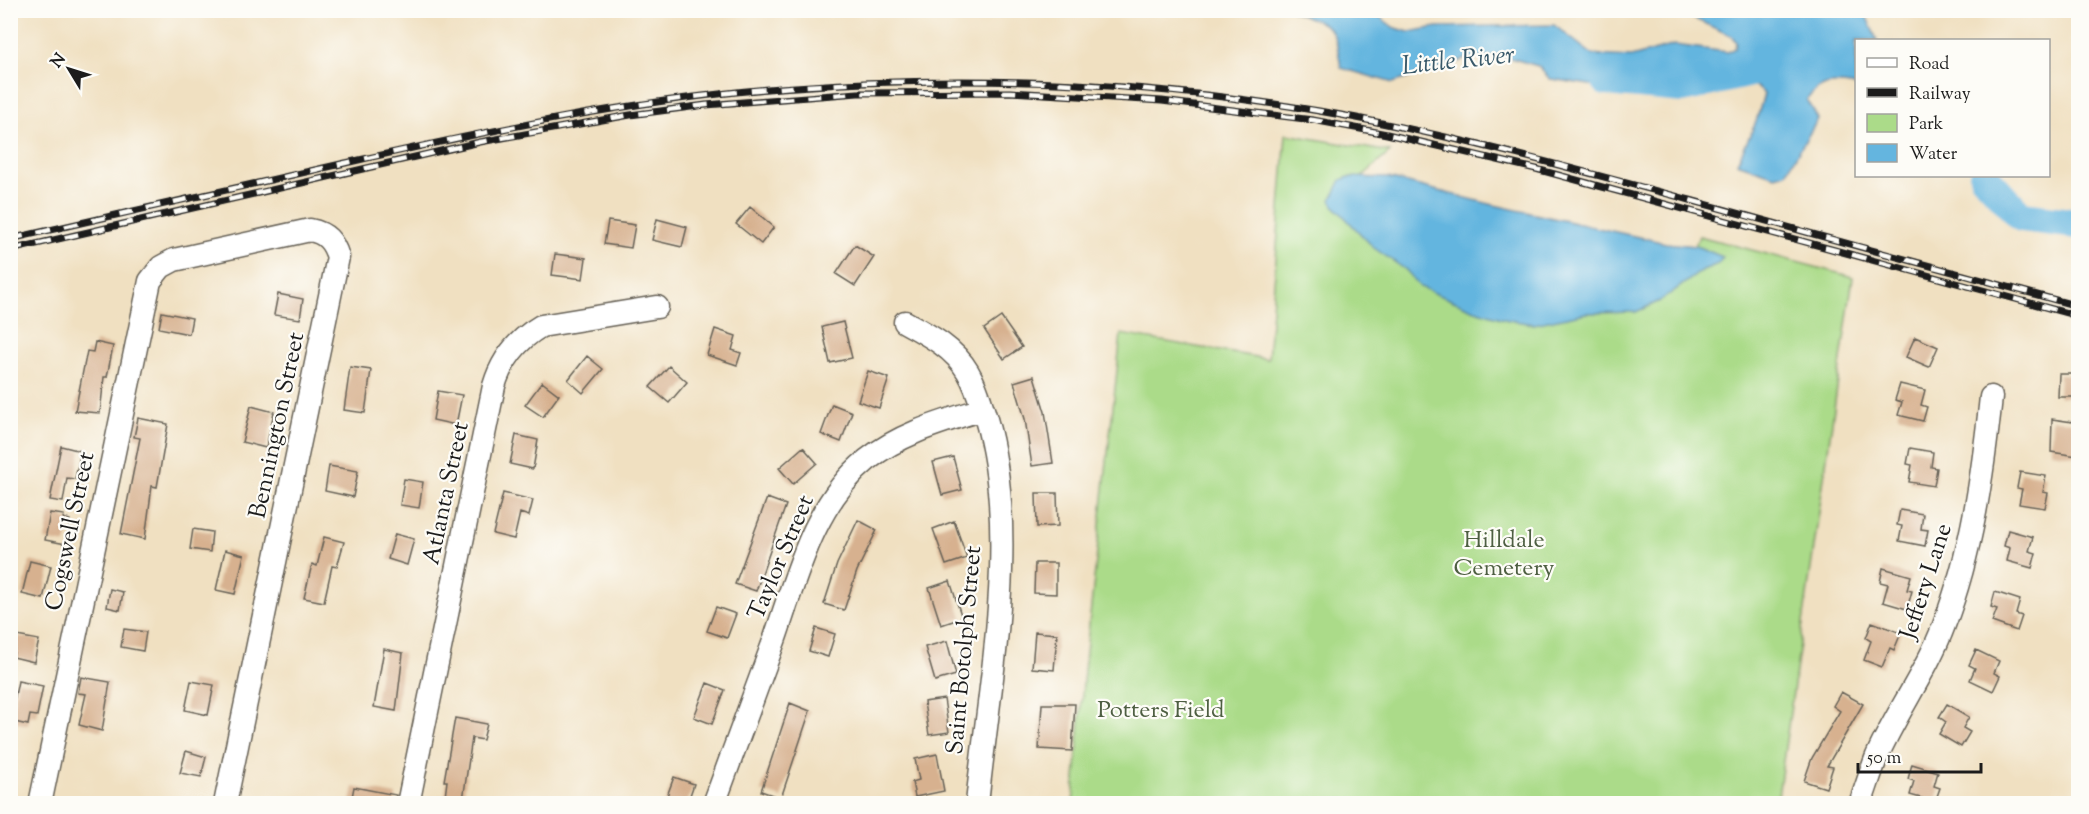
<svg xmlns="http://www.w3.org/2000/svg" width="2089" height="814" viewBox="0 0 2089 814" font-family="'Sorts Mill Goudy',serif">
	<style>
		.green { fill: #abdb89; stroke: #647c52; stroke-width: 1.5 }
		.water { fill: #64b5df; stroke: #40687e; stroke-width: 1.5 }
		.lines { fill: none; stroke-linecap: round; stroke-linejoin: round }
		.river { stroke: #64b5df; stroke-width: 30 }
		.building { fill: #d7b18f }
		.minor-casing { stroke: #666156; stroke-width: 25 }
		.minor { stroke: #fff; stroke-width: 22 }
		.rail-casing { stroke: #1c1c1c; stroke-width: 7 }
		.rail { stroke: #fdfcf7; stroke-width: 4.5; stroke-dasharray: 14; stroke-linecap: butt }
		.labels { text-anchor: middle; stroke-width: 4.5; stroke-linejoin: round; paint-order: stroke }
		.street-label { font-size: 24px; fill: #1c1c1c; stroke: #fdfcf7 }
		.park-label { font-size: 24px; fill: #4e5f42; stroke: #fdfcf7 }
		.water-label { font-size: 26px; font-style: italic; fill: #39596a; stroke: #fdfcf7 }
	</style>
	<rect width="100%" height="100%" fill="#fdfcf7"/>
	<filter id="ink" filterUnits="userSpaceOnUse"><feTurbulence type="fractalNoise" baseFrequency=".0167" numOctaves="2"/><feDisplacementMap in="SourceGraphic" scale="12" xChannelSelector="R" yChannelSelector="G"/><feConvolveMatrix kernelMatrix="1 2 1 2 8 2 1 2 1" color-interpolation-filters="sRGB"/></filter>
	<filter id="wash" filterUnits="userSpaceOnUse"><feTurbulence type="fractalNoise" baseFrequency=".008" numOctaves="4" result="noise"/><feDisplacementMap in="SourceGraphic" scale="24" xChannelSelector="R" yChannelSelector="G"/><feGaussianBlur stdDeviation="1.35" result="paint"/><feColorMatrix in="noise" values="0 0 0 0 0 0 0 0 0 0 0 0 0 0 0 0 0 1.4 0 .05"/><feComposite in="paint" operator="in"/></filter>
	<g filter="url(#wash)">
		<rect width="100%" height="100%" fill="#f0e0c1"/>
		<path class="green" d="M1286 134 1390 152 1344 193 1689 261 1699 236 1853 277 1777 803 1073 804 1084 670 1121 334 1268 359Z"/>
		<path class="water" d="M1292 11H1372L1393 27 1409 32 1437 27 1554 25 1593 55 1631 57 1675 45 1727 52 1735 48 1736 42 1732 36 1690 17 1685 11H1864L1877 40H1856V86C1834 82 1822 81 1807 99L1818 119 1786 173 1775 176 1737 163 1756 122 1764 94C1737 61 1661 87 1624 88 1600 88 1574 82 1550 79L1538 66 1500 55 1469 58 1393 83 1341 68C1334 23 1333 27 1292 11Z
			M1348 177 1388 178 1494 205 1666 243 1696 246 1723 257 1718 264 1703 270 1660 301 1636 312 1586 313 1534 324 1508 320 1475 310 1420 287 1406 270 1374 248 1335 207 1331 200 1341 180Z"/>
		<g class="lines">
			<path class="river" d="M1606 81 1683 88 1759 70
				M1984 176 2022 217 2078 224"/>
		</g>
		<g id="blocks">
			<path class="building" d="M750 207 774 227 761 244 736 224Z
				M657 219 687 227 682 247 652 240Z
				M608 221 635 225 631 248 604 244Z
				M855 245 874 257 855 286 836 274Z
				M555 254 586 258 583 279 552 275Z
				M278 294 303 299 300 319 274 315Z
				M162 312 192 318 189 334 159 328Z
				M1001 317 1022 347 1004 359 984 329Z
				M843 322 852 358 830 363 822 327Z
				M715 329 736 336 732 350 741 353 737 365 707 355Z
				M1915 337 1938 347 1929 367 1906 357Z
				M95 342 113 346 107 377H104L100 413 75 411 87 351 93 352Z
				M587 356 603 369 583 393 568 380Z
				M669 366 687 382 669 403 650 387Z
				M350 367 371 370 365 413 344 410Z
				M868 371 889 378 879 408 858 401Z
				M2059 374H2077L2076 397H2058Z
				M1034 376 1045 412 1053 463 1032 466 1025 419 1014 382Z
				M542 382 559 395 543 417 525 405Z
				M1900 384 1925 390 1921 405 1927 407 1923 421 1898 415 1902 402 1895 400Z
				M438 391 462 395 456 425 433 420Z
				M832 404 852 412 841 442 821 434Z
				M251 406 274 412 266 448 242 442Z
				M138 418 168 424 157 487 152 486 145 539 121 534 140 438 134 437Z
				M2052 419 2079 423 2077 456 2051 452Z
				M516 435 538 440 533 469 510 464Z
				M61 446 81 451 75 479 67 478 63 502 50 500Z
				M803 447 817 463 793 484 779 468Z
				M1910 448 1933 452 1931 467 1937 468 1934 486 1909 482 1912 465 1907 464Z
				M953 457 962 490 942 495 933 462Z
				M329 466 358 471 353 497 325 491Z
				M2020 472 2046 476 2043 492 2048 493 2045 508 2019 504 2022 489 2017 488Z
				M404 479 423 482 419 508 400 505Z
				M503 493 533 500 529 516 520 513 514 539 493 534Z
				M1036 493H1057L1058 526 1037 527Z
				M767 498 786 505 756 591 735 584Z
				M1900 510 1923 514 1921 529 1928 530 1925 546 1899 541 1902 526 1897 525Z
				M50 513 64 515 63 518 70 520 66 544 45 540Z
				M858 520 877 530 857 571 844 610 824 604 837 564Z
				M954 521 967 558 946 565 933 529Z
				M193 529 212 532 210 552 190 549Z
				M2008 530 2033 537 2029 551 2036 553 2032 568 2007 561 2010 548 2004 546Z
				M395 534 414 539 407 565 388 559Z
				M324 537 344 542 337 567 332 566 324 602 304 598 312 564 317 566Z
				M225 550 244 555 235 594 216 590Z
				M30 561 51 566 43 599 22 594Z
				M1035 563H1056V594L1034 593Z
				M1883 568 1911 576 1907 590 1912 591 1907 609 1883 602 1888 584 1880 582Z
				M950 581 962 618 941 625 929 588Z
				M110 589 123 592 120 610 107 607Z
				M1995 592 2020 600 2016 614 2022 616 2017 631 1992 622 1997 609 1991 607Z
				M716 607 736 614 727 638 707 631Z
				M1872 622 1901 633 1894 650 1890 648 1882 667 1864 660 1871 641 1866 638Z
				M816 628 835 634 828 657 809 651Z
				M124 629 146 632 143 651 121 647Z
				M1035 632 1057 634 1054 670 1032 668Z
				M17 636 39 640 34 662 13 657Z
				M947 641 956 675 935 681 925 647Z
				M384 649 403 653 396 711 374 707Z
				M1976 650 1999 661 1994 673 2000 676 1993 691 1970 680 1975 668 1969 665Z
				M81 677 110 682 102 731 79 725 86 694 78 693Z
				M18 681 43 686 37 716 30 715 28 725 10 721Z
				M191 681 214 685 208 715 185 710Z
				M707 683 725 690 712 724 694 717Z
				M1841 692 1863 704 1827 766 1833 767 1826 788 1804 781 1812 758 1840 711 1833 706Z
				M944 699 949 732 929 735 924 702Z
				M790 703 810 711 781 798 761 791Z
				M1042 704H1075L1072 751 1039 749Z
				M1947 704 1969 717 1963 728 1970 732 1961 747 1939 734 1946 722 1939 717Z
				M455 718 487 724 483 740 472 738 463 800 445 797 447 781H444Z
				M186 751 206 757 201 777 180 773Z
				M937 754 944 791 915 797 912 782 919 780 915 759Z
				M1912 764 1938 772 1934 786 1940 788 1935 802 1910 795 1914 781 1908 779Z
				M674 777 694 784 687 804H664Z
				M354 787 396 795 395 804 351 802Z"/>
		</g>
	</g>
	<g filter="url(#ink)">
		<use href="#blocks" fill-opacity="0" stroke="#666156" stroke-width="1.5"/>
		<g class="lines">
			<defs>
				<path id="minor" d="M905 322C929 335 954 348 968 372 977 387 981 403 986 419 1020 536 989 684 977 804
					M40 804 150 281 161 267 174 260 310 230C326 233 333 241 338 257L225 804
					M408 804 494 386C502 359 517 340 541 326L657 307
					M714 804C734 749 754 695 774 641 796 578 813 504 867 460 901 433 942 422 983 409
					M1860 804C1866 788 1871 771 1877 756 1897 711 1927 671 1944 625 1972 552 1983 473 1991 397"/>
			</defs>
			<use href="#minor" class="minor-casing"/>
			<use href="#minor" class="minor"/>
			<defs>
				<path id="rail" d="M10 239C121 214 231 189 341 164 487 131 631 100 780 88 959 74 1142 81 1319 111 1444 133 1567 167 1690 200 1819 236 1949 271 2078 306
					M10 250 480 142 630 115 706 105 858 93 1010 92 1162 101 1313 120 1387 134 1536 169 2078 316"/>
			</defs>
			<use href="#rail" class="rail-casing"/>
			<use href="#rail" class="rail"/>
		</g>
	</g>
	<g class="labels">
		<g class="street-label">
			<text transform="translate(276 425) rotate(-78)" y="8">Bennington Street</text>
			<text transform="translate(445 493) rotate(-78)" y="8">Atlanta Street</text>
			<text transform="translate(69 531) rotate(-78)" y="8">Cogswell Street</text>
			<text transform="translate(780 557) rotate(-67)" y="8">Taylor Street</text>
			<text transform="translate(1925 581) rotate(-72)" y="8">Jeffery Lane</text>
			<text transform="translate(963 650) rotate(-85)" y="8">Saint Botolph Street</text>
		</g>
		<g class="park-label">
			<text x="1504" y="547">Hilldale<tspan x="1504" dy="28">Cemetery</tspan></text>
			<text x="1161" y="717">Potters Field</text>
		</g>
		<g class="water-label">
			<text transform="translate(1458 59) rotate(-6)" y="9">Little River</text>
		</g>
	</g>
	<rect width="2089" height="814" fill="none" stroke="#fdfcf7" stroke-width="36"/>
	<rect x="1855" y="39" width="195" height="138" fill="#fdfcf7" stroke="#a3a29f" stroke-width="1.5"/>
	<rect x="1867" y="58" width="30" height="9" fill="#ffffff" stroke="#a3a29f" stroke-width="1.5"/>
	<text x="1909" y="69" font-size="18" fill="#1c1c1c">Road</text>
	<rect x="1867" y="88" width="30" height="9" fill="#1c1c1c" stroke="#a3a29f" stroke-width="1.5"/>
	<text x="1909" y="99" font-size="18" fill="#1c1c1c">Railway</text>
	<rect x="1867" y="114" width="30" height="18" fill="#abdb89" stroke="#a3a29f" stroke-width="1.5"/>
	<text x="1909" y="129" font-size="18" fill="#1c1c1c">Park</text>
	<rect x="1867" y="144" width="30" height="18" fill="#64b5df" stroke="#a3a29f" stroke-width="1.5"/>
	<text x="1909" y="159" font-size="18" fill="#1c1c1c">Water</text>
	<g transform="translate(69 69) rotate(308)" stroke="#fdfcf7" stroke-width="4.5" paint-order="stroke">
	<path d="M0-4.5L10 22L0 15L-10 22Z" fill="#1c1c1c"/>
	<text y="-9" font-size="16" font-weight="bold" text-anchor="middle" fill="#1c1c1c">N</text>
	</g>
	<path d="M1858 763v9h123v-9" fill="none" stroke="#1c1c1c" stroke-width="3"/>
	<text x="1867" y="763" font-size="18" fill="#1c1c1c" stroke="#fdfcf7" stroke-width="4.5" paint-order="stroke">50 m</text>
</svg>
